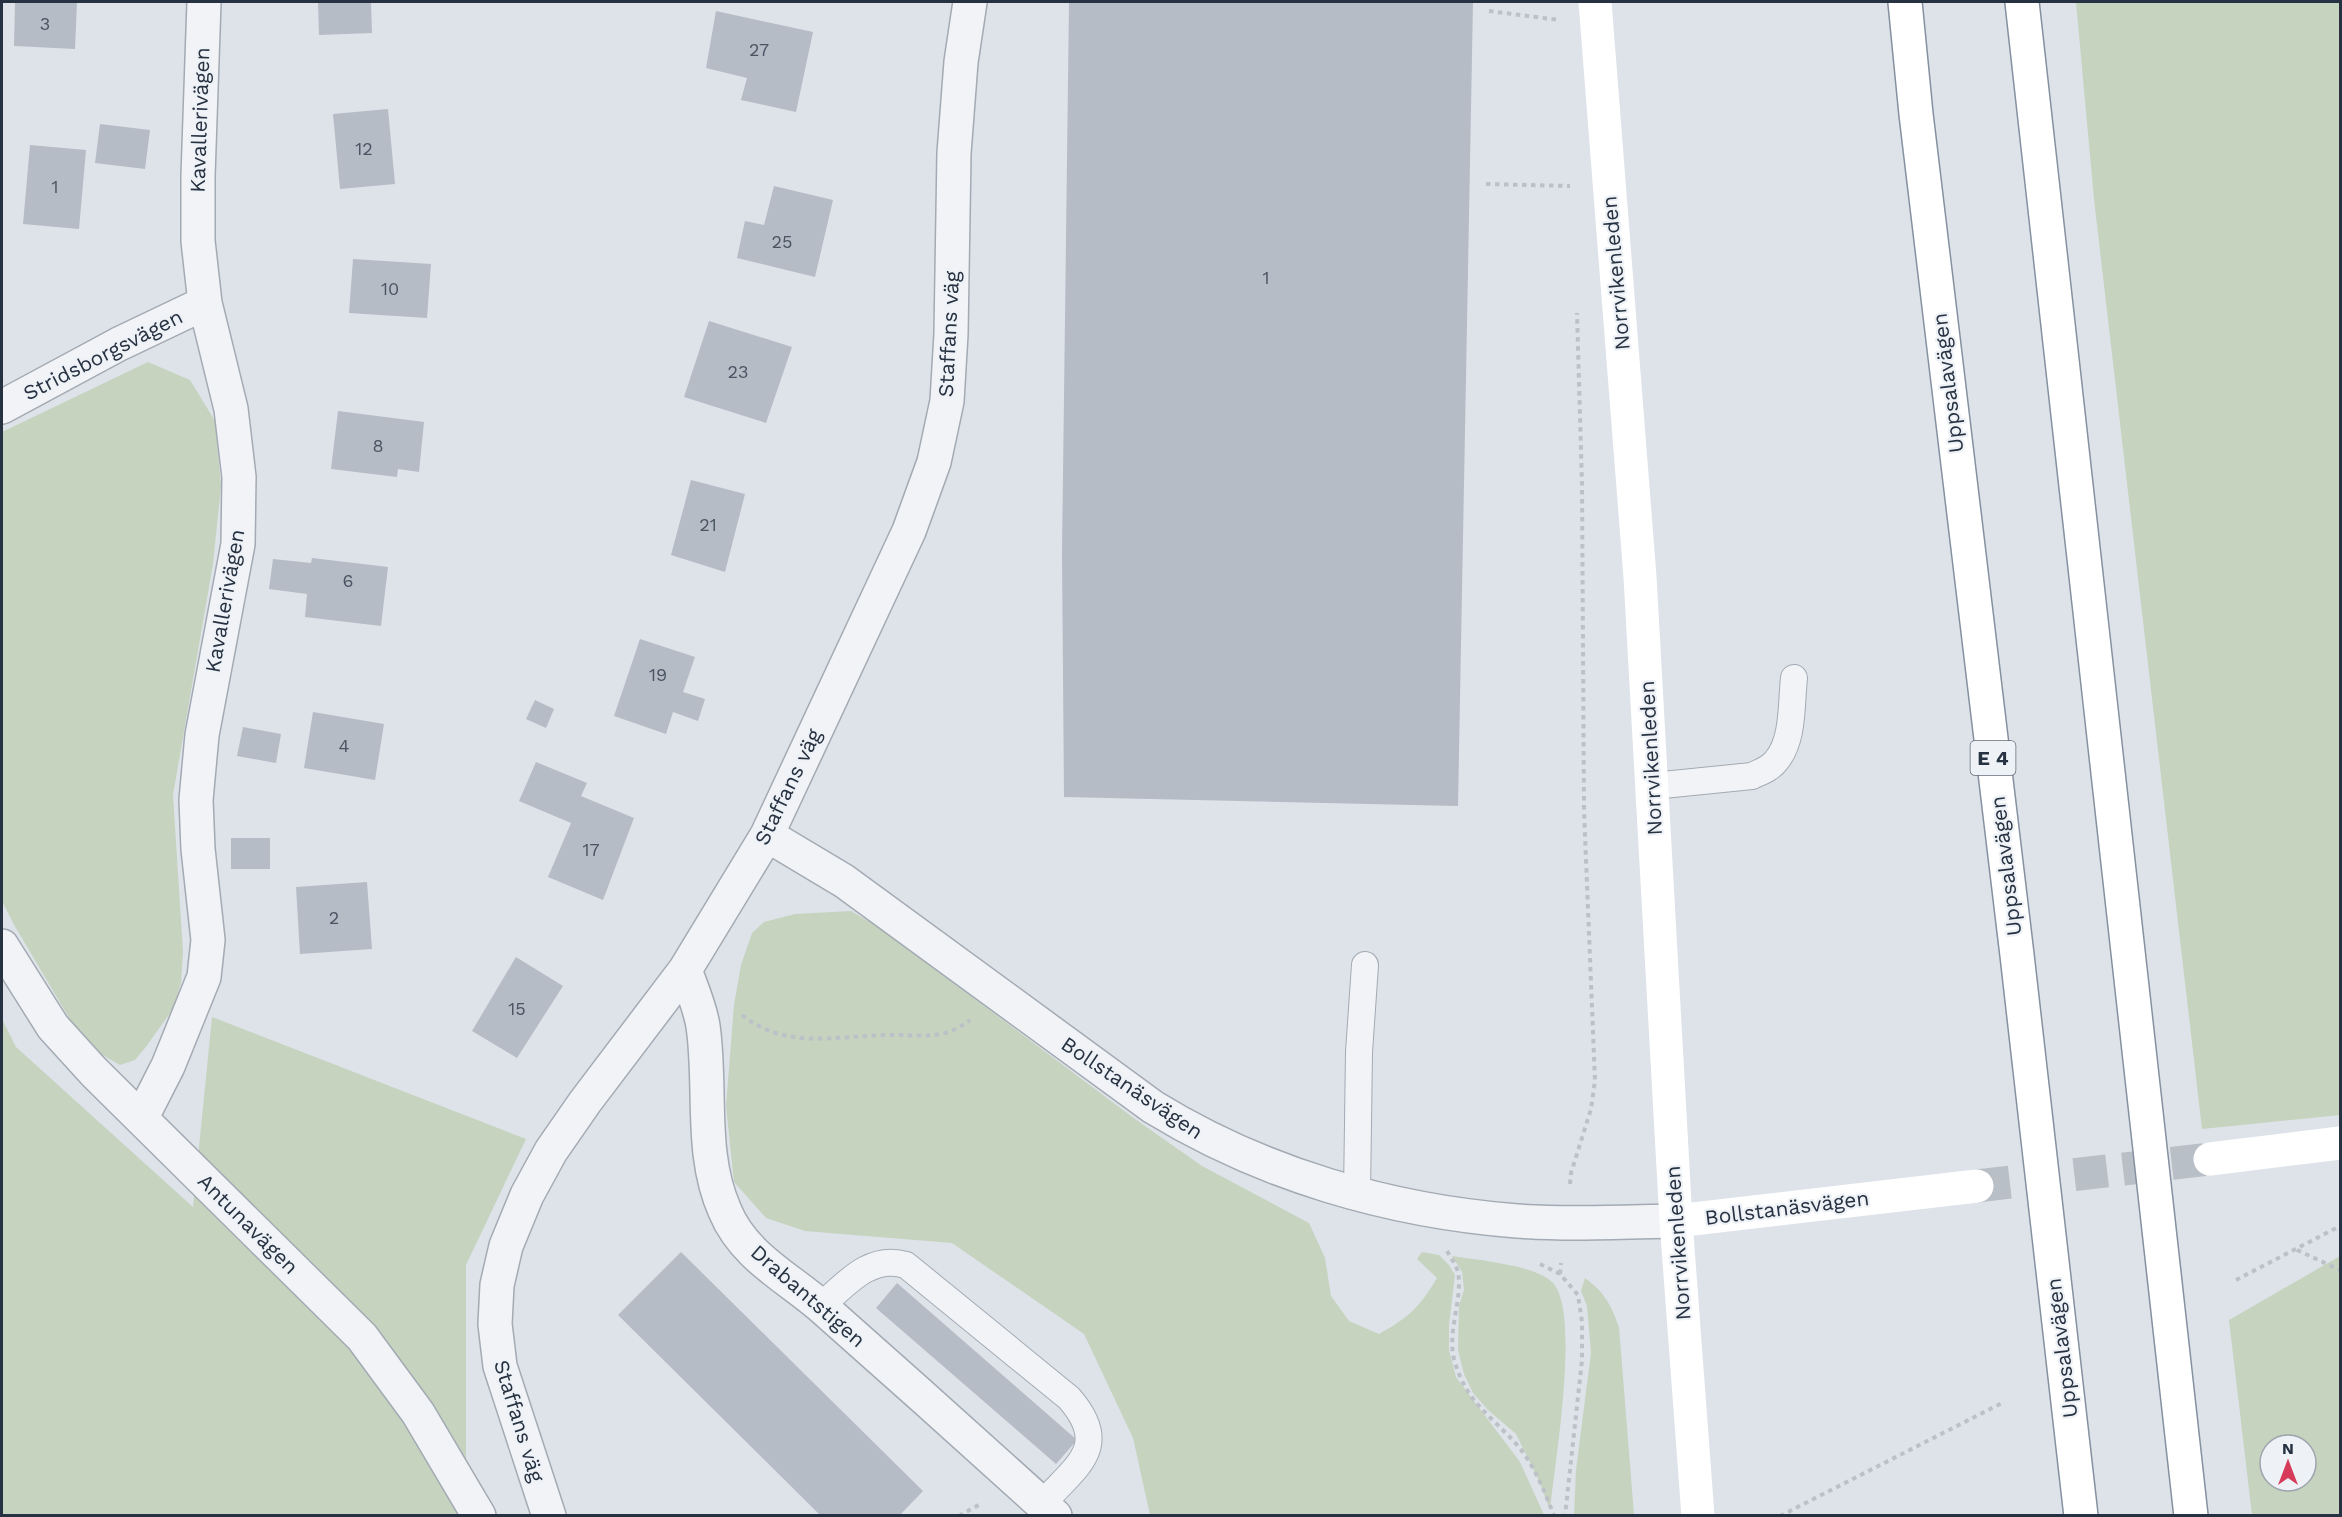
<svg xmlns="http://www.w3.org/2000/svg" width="2342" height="1517" viewBox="0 0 2342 1517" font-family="'Work Sans',sans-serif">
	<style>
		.green { fill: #c5d3bf; fill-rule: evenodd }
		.building { fill: #b5bcc6 }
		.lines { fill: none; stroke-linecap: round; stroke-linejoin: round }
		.secondary-tunnel { stroke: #b9bfc7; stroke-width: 33; stroke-dasharray: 33 16; stroke-linecap: butt }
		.lane-casing { stroke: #a3aab3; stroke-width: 28 }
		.street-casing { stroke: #a3aab3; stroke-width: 36 }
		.highway-casing { stroke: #8591a0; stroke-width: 36 }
		.path { stroke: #bcc1c8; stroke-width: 4; stroke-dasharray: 4.5 4.5; stroke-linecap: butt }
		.lane { stroke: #f1f3f7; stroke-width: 26 }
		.street { stroke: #f1f3f7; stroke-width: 33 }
		.secondary { stroke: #fff; stroke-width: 33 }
		.highway { stroke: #fff; stroke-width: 33 }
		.labels { text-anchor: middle; stroke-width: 4.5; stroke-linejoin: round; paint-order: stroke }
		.number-label { font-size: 18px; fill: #4a5462 }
		.shield { fill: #eef2f6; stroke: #626b77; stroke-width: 1.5 }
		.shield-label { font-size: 20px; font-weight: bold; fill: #263141 }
		.street-label { font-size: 21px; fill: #263141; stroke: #eef2f6 }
	</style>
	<rect width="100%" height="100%" fill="#dee3e9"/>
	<path class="green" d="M2076 2H2340V1115L2202 1129 2094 199Z
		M148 362 190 380 215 421 221 486 213 564 173 795 183 952 181 983 173 1009 145 1048 135 1060 120 1065 85 1045 13 923 2 901V432Z
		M851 911 880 928 1135 1119 1202 1166 1309 1223 1325 1258 1331 1296 1349 1321 1379 1334C1408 1318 1420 1307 1437 1278L1417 1259 1422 1252 1439 1255 1449 1265 1455 1275 1449 1325V1350L1456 1377 1520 1462 1544 1515H1150L1133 1438 1084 1334 952 1243 805 1231 766 1218 734 1182 726 1106 734 1005 741 965 752 933 764 922 795 914Z
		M212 1017 526 1139 466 1265V1515H2V1019L16 1047 193 1207Z
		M1452 1256C1476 1260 1537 1265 1553 1283 1581 1313 1554 1467 1550 1510L1539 1481 1516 1434 1488 1410 1473 1393 1464 1374 1458 1350 1459 1306 1464 1290 1462 1272Z
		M2340 1256V1515H2252L2229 1320ZM2270 1445H2306V1481H2270Z
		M1585 1278C1605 1293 1610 1303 1619 1327L1634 1515H1574L1576 1470 1591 1353 1587 1306 1581 1291Z"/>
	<path class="building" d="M15 2H77L75 49 14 46Z
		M318 2H371L372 33 319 35Z
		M1069 2H1473L1458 806 1064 797 1062 554Z
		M716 11 813 32 796 112 741 100 747 78 706 68Z
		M388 109 395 184 340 189 333 114Z
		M100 124 150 130 145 169 95 163Z
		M30 145 86 150 79 229 23 224Z
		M774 186 833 200 815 277 737 258 745 221 764 225Z
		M353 259 431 264 427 318 349 313Z
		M709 321 792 347 766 423 684 397Z
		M338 411 424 422 419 472 398 469 397 477 331 469Z
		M691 480 745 494 725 572 671 555Z
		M312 558 388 567 381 626 305 617 307 594 269 589 273 559 311 563Z
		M640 639 695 657 683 692 705 699 698 721 673 712 666 734 614 716Z
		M535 700 554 709 546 728 526 719Z
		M313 712 384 724 375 780 304 768Z
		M243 727 281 734 276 763 237 756Z
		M536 762 587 783 581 796 634 818 603 900 548 877 571 823 519 801Z
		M231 838H270V869H231Z
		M367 882 372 949 300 954 296 887Z
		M516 957 563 986 517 1058 472 1031Z
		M681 1252 923 1491 899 1516H821L618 1315Z
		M897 1283 1077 1440 1056 1464 876 1308Z"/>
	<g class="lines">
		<path class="secondary-tunnel" d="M1977 1186 2210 1159"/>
		<defs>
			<path id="lane" d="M1653 786 1752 776C1760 772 1770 769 1776 761 1794 740 1791 704 1794 678
				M1357 1194 1359 1052 1365 965
				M821 1306C846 1284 870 1254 906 1265L1069 1398C1112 1447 1076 1466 1042 1504"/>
			<path id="street" d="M2 407 119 344 205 303
				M767 835 844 881 1153 1107C1262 1174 1389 1211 1517 1221 1569 1225 1623 1222 1676 1221
				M2 946 53 1027 94 1072 362 1337 418 1413 479 1516
				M685 970C692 989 700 1007 703 1026 712 1088 699 1153 725 1211 744 1257 789 1278 824 1309 901 1377 978 1446 1055 1516
				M142 1117 168 1066 204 977 208 940 198 849 196 800 202 735 238 544 239 477 231 409 205 303 198 241V176L204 2
				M549 1516 500 1366 495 1324 497 1285 506 1246 527 1195 551 1151 585 1102 685 970 767 835 909 531 934 462 947 401 951 334 954 153 961 62 970 2"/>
			<path id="highway" d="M1905 2 1916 114 2017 955 2081 1516
				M2022 2 2191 1516"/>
		</defs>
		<use href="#lane" class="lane-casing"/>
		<use href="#street" class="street-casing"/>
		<use href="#highway" class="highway-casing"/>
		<path class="path" d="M1489 11 1559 20
			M1486 184 1570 186
			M742 1015C786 1050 835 1036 887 1035 920 1034 941 1042 970 1020
			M1570 1184 1571 1173 1591 1109 1595 1081 1584 810 1582 484 1577 313
			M2297 1250 2340 1270
			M1447 1251C1451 1258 1456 1265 1458 1272 1463 1300 1447 1330 1454 1359 1466 1403 1490 1414 1518 1446 1534 1465 1545 1492 1554 1516
			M1540 1264 1560 1274 1578 1295 1582 1322V1360L1565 1516
			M1560 1274 1561 1263
			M2236 1280 2340 1226
			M959 1516 982 1503
			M1780 1516 2004 1402"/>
		<use href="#lane" class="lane"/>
		<use href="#street" class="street"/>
		<path class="secondary" d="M1595 2 1640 577 1676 1221 1698 1516
			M2210 1159 2340 1143
			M1676 1221 1977 1186"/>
		<use href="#highway" class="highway"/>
	</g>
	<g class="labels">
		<g class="number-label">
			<text x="45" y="30">3</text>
			<text x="759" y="56">27</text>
			<text x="364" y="155">12</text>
			<text x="55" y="193">1</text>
			<text x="782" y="248">25</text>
			<text x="1266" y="284">1</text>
			<text x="390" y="295">10</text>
			<text x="738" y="378">23</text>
			<text x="378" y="452">8</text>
			<text x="708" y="531">21</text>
			<text x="348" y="587">6</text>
			<text x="658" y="681">19</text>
			<text x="344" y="752">4</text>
			<text x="591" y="856">17</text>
			<text x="334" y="924">2</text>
			<text x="517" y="1015">15</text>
		</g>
		<rect class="shield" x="1970.5" y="741" width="45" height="34" rx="4.5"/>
		<g class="shield-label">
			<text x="1993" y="765">E 4</text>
		</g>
		<g class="street-label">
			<text transform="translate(200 120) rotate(-88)" y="7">Kavallerivägen</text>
			<text transform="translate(1616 273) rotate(-95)" y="7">Norrvikenleden</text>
			<text transform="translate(949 334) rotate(-87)" y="7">Staffans väg</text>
			<text transform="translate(103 355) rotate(-27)" y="7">Stridsborgsvägen</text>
			<text transform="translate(1948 383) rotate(-97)" y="7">Uppsalavägen</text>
			<text transform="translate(225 601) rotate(-80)" y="7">Kavallerivägen</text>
			<text transform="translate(1651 758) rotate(-93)" y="7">Norrvikenleden</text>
			<text transform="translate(788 787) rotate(-64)" y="7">Staffans väg</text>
			<text transform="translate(2006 866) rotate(-97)" y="7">Uppsalavägen</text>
			<text transform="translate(1132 1088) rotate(34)" y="7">Bollstanäsvägen</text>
			<text transform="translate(1787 1208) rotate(-7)" y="7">Bollstanäsvägen</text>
			<text transform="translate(248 1224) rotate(45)" y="7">Antunavägen</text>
			<text transform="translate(1678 1243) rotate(-94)" y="7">Norrvikenleden</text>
			<text transform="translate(808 1296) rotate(41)" y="7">Drabantstigen</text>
			<text transform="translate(2062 1348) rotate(-97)" y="7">Uppsalavägen</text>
			<text transform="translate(519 1421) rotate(73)" y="7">Staffans väg</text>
		</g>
	</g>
	<rect width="2342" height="1517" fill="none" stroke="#263141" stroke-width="6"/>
	<g transform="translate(2288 1463)"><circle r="28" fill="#eef2f6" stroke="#9ea5ae" stroke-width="1.5"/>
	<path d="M0-4.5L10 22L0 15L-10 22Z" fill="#d63b59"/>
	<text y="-9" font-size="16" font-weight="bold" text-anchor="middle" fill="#263141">N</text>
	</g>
</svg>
